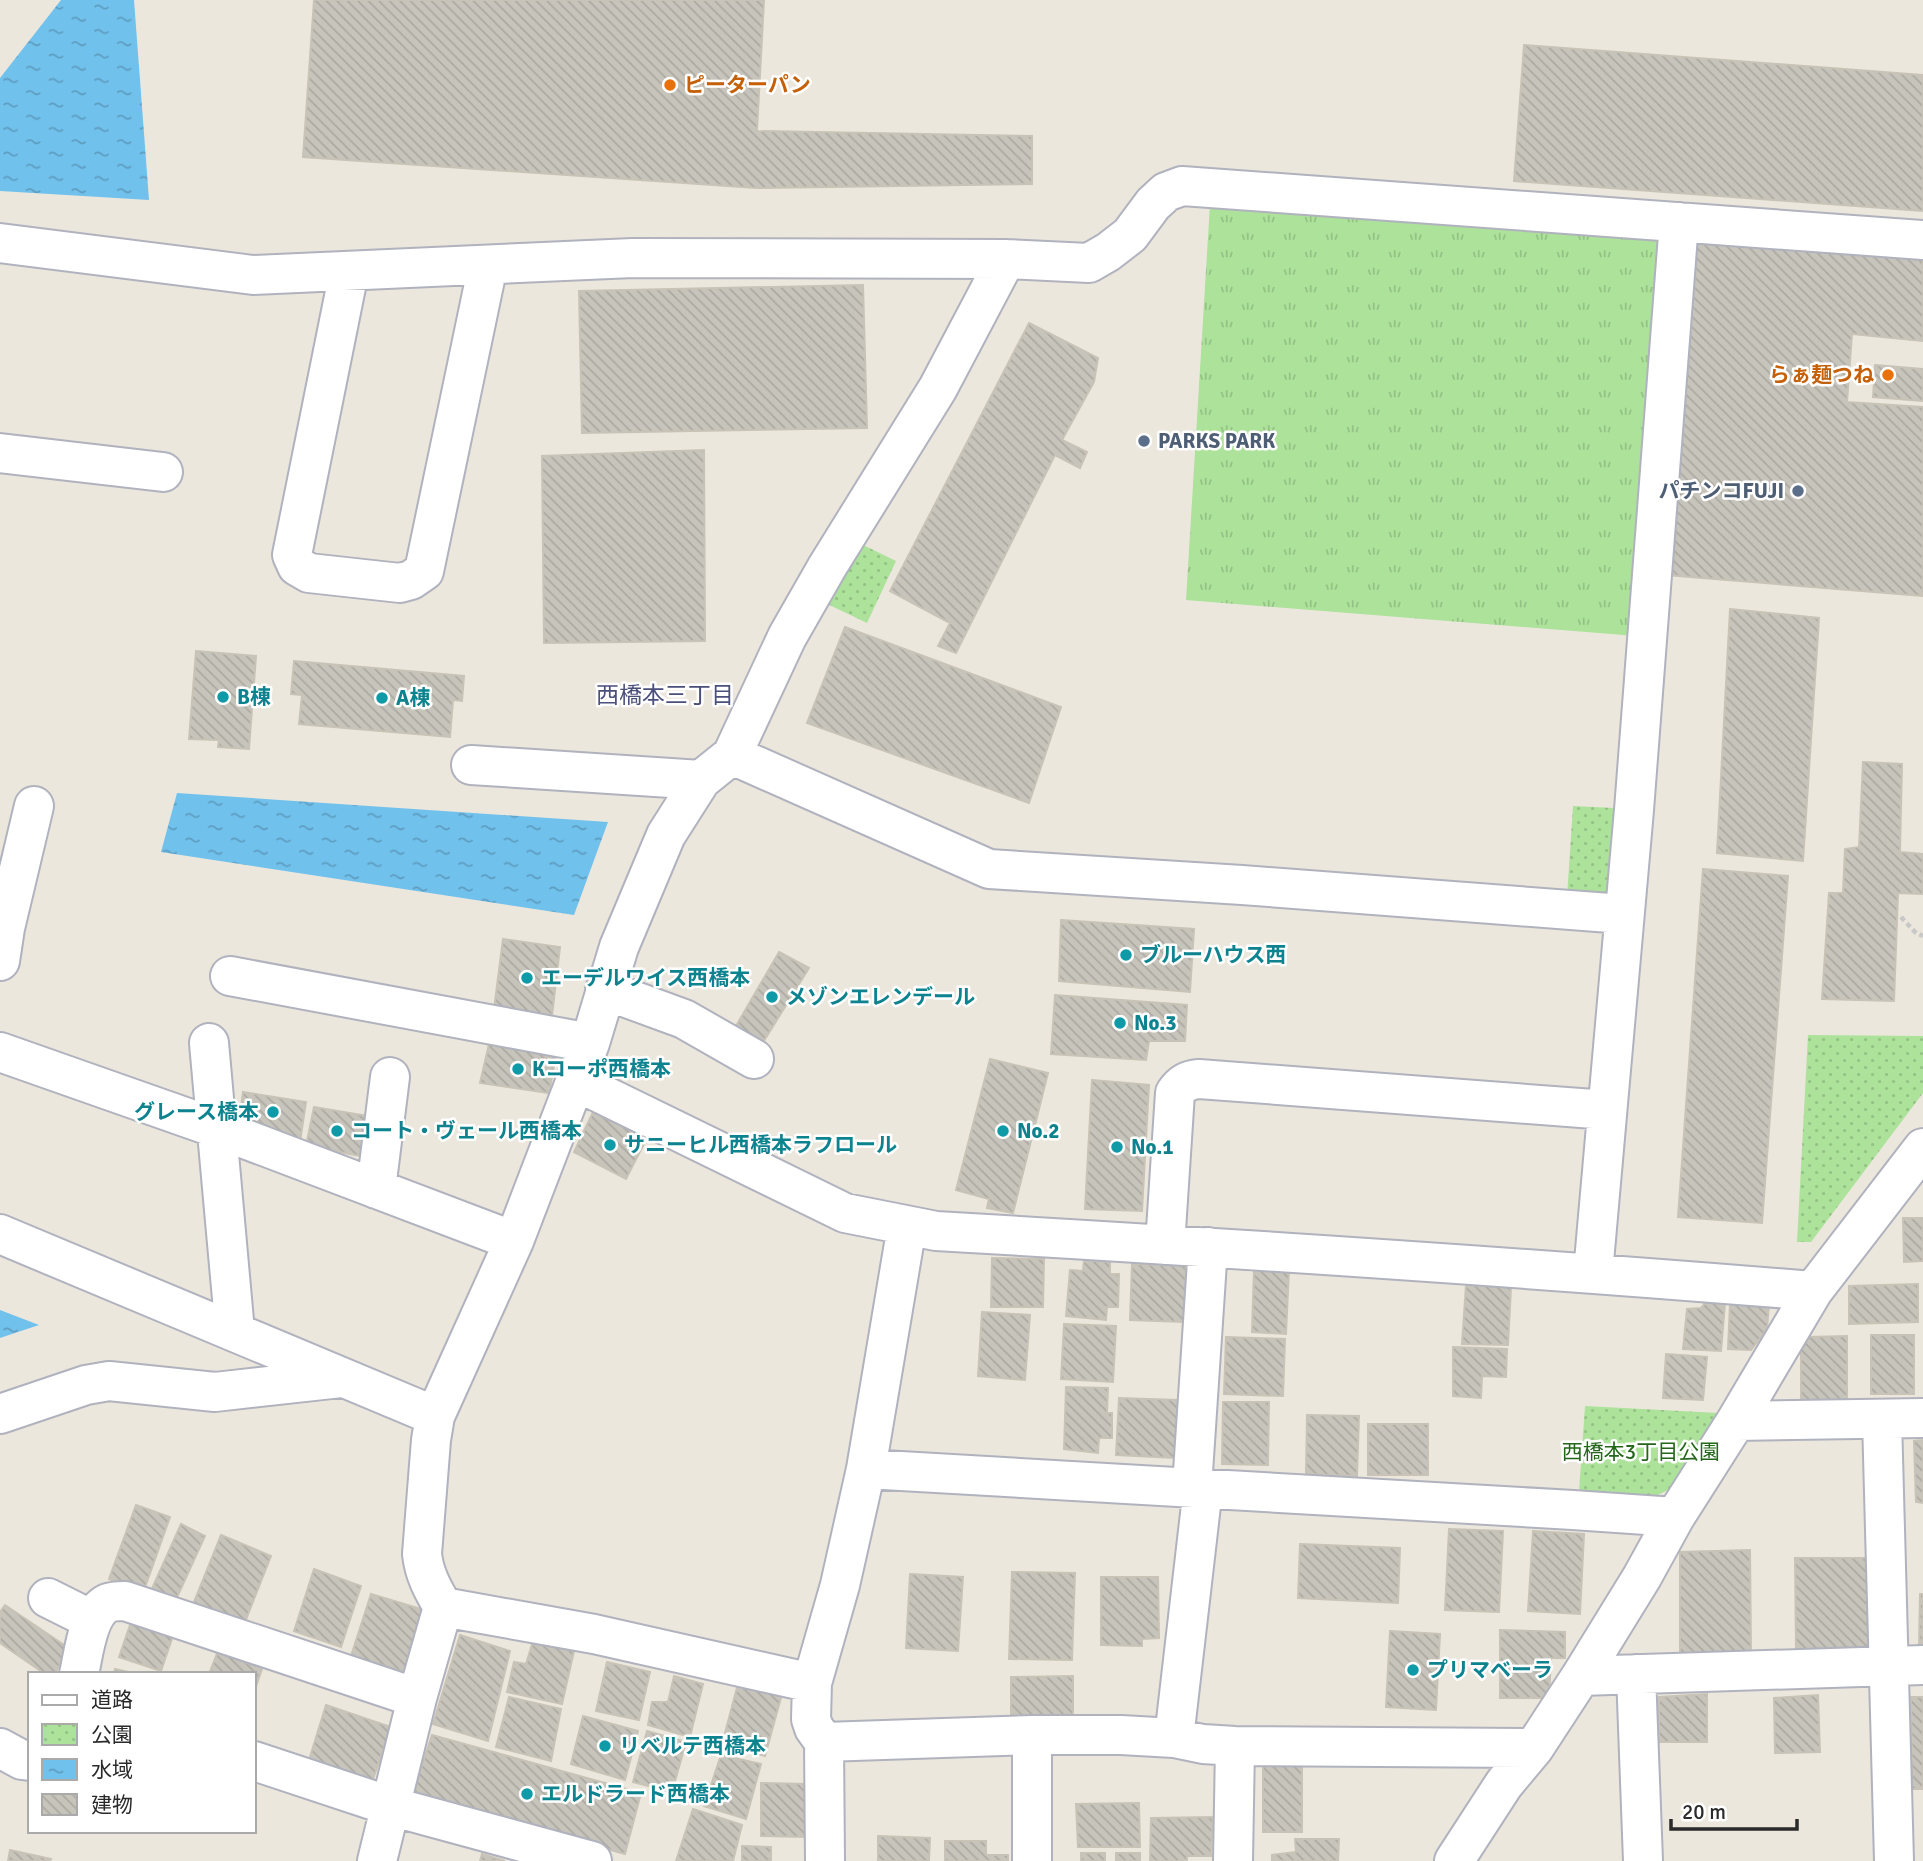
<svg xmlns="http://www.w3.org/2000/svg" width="1923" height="1861" viewBox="0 0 1923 1861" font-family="Signika,'Noto Sans JP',sans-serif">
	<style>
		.grass { fill: url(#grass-tufts) }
		.park { fill: url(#park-dots) }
		.water { fill: url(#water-ripples) }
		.building { fill: url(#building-back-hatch); stroke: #c8c3b6; stroke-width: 2 }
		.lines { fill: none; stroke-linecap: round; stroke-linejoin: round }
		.minor-casing { stroke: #b0b2be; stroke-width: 42 }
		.path { stroke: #c8c8c8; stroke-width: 4.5; stroke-dasharray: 5 3.5; stroke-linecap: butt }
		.minor { stroke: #fff; stroke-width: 38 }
		.food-dot { fill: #e8710a; stroke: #fff; stroke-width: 2.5 }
		.service-dot { fill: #5c6f8a; stroke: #fff; stroke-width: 2.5 }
		.culture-dot { fill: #0f9aa8; stroke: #fff; stroke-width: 2.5 }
		.labels { text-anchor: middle; stroke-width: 5; stroke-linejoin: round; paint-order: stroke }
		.food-label { font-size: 21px; font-weight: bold; fill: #c56008; stroke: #fff; text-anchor: start }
		.service-label { font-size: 21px; font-weight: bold; fill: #4e5e75; stroke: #fff; text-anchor: start }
		.culture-label { font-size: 21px; font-weight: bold; fill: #0d838f; stroke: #fff; text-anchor: start }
		.park-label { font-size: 21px; fill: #24671b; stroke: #fff }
		.neighbourhood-label { font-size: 23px; fill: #4b4f7b; stroke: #fff }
	</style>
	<defs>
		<pattern id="grass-tufts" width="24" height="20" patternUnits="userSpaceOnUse" patternTransform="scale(1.75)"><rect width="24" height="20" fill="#ace29a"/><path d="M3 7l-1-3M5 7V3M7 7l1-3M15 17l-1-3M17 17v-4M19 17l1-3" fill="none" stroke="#94c285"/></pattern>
		<pattern id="park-dots" width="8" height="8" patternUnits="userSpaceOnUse" patternTransform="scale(1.75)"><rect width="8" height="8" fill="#ace29a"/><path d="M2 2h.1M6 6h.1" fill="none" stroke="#94c285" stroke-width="1.8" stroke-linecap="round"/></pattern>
		<pattern id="water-ripples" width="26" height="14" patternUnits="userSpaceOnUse" patternTransform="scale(1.75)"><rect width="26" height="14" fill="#71c1ed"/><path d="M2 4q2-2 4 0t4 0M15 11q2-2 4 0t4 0" fill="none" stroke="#5d9dc0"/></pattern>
		<pattern id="building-back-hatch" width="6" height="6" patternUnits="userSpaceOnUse" patternTransform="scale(1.75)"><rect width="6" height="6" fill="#c7c5bb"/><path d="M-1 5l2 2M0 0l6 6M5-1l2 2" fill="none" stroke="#aba9a1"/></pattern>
	</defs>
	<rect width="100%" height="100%" fill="#ece7dd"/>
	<path class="grass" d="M1210 204 1665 238 1636 636 1186 600Z"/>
	<path class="park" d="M855 541 896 561 867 623 821 601Z
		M1573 806 1614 808 1609 900 1567 897Z
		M1808 1035 1923 1036V1093L1811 1242H1797Z
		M1585 1406 1719 1413 1678 1485 1656 1496 1579 1492Z"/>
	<path class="water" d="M61 0H134L149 200 0 191V78Z
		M177 793 608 822 574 915 161 852Z
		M0 1310 39 1325 0 1338Z"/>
	<path class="building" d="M314 0H764L757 131 1032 136V184L757 188 303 157Z
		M1524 45 1923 75V211L1514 181Z
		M1694 240 1923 258V341L1852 334 1847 402 1923 407V596L1666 575Z
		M863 285 867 428 582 433 579 291Z
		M1029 323 1098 358 1094 382 1062 440 1087 452 1080 468 1055 455 956 653 938 646 950 623 890 591Z
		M1875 365 1923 369V401L1873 397Z
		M704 450 705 641 544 643 542 456Z
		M1730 609 1819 618 1803 861 1717 853Z
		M845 627 1061 707 1029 803 807 723Z
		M196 651 256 656 249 749 218 747 219 740 189 739Z
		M294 661 464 676 462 701 453 700 450 737 299 724 302 695 291 694Z
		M1863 762 1902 764 1900 852 1923 854V894L1898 893 1894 1001 1822 999 1829 893H1843L1845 849 1859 847Z
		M1703 869 1788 876 1762 1223 1678 1217Z
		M1061 920 1194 929 1190 992 1059 981Z
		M503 939 560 947 552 1016 494 1009Z
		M779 952 809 968 762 1044 736 1026Z
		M1055 995 1187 1005 1185 1041H1149L1146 1060 1051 1054Z
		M489 1044 556 1055 549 1093 480 1083Z
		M990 1059 1048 1073 1013 1213 987 1208 989 1199 956 1190Z
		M1092 1080 1149 1085 1142 1211 1085 1209Z
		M243 1092 306 1102 300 1142 239 1122Z
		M314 1107 368 1116 361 1156 306 1146Z
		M593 1112 647 1138 626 1179 574 1152Z
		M1903 1218H1923V1261L1904 1262Z
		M992 1258 1044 1259 1043 1307H991Z
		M1084 1260 1110 1262V1274H1119L1118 1307H1107L1106 1320 1066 1316 1070 1270 1083 1271Z
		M1132 1264 1186 1266 1184 1322 1130 1320Z
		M1254 1269 1289 1270 1286 1334 1252 1332Z
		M1918 1284V1322L1849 1324V1286Z
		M1466 1285 1511 1287 1508 1345 1462 1344Z
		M1705 1303H1725L1721 1351 1683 1349 1687 1309 1701 1308Z
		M1730 1304 1769 1305 1767 1329 1751 1350 1728 1349Z
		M982 1312 1030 1315 1025 1380 978 1376Z
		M1064 1324 1116 1326 1113 1382 1061 1379Z
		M1871 1335H1914V1394H1871Z
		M1847 1336V1403L1801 1402V1350L1807 1337Z
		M1226 1337 1285 1339 1283 1396 1224 1394Z
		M1453 1347 1507 1349 1506 1377 1482 1376 1481 1398 1453 1396Z
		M1666 1354 1707 1357 1703 1400 1663 1398Z
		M1066 1387 1108 1388 1107 1413H1112V1438H1099L1098 1453 1064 1449Z
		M1119 1398 1178 1400 1175 1458 1116 1455Z
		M1223 1402H1269L1268 1465 1222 1464Z
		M1307 1415 1359 1416 1357 1476 1306 1474Z
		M1368 1424H1428V1475H1368Z
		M1923 1440V1503L1916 1502 1914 1441Z
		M136 1505 170 1517 143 1593 109 1579Z
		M181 1524 205 1536 174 1604 150 1593Z
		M1449 1529 1503 1531 1499 1612 1445 1610Z
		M1533 1531 1584 1534 1580 1614 1528 1611Z
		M221 1535 271 1556 243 1627 192 1607Z
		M1300 1544 1400 1548 1398 1603 1298 1598Z
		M1750 1550 1751 1651 1680 1654V1552Z
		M1795 1558H1867L1870 1650 1796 1649Z
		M314 1569 361 1586 341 1647 294 1631Z
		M1012 1572 1075 1573 1072 1660 1009 1659Z
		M910 1574 963 1577 958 1651 906 1648Z
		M1101 1577H1158L1159 1638 1142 1639V1646L1101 1645Z
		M371 1594 424 1610 405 1672 351 1656Z
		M1920 1594H1923V1646H1919Z
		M5 1605 70 1649 54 1674H45L0 1643V1612Z
		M131 1622 173 1636 161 1671 119 1657Z
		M1500 1630 1565 1632V1658H1551L1549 1698H1500Z
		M1390 1631 1440 1634 1436 1710 1386 1707Z
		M460 1635 510 1651 488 1741 433 1724Z
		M533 1641 574 1651 562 1704 507 1692 514 1662 526 1664Z
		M218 1651 262 1669 254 1692V1674H209Z
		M607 1662 650 1672 639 1720 596 1711Z
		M115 1669 137 1674H114Z
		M674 1676 703 1684 690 1737 648 1725 652 1702H668Z
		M1073 1676V1716L1011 1718V1677Z
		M738 1684 782 1694 765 1756 722 1744Z
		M1707 1694V1742H1659V1697Z
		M1818 1695 1820 1752 1775 1753 1774 1698Z
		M509 1697 561 1709 551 1761 496 1747Z
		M1911 1697H1923V1789H1912Z
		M326 1705 391 1727 372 1782 309 1760Z
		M583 1716 638 1731 625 1780 571 1764Z
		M647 1731 686 1742 672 1792 633 1782Z
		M432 1735 641 1793 625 1854 412 1795Z
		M721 1755 761 1764 746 1819 704 1806Z
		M1263 1763H1302V1832H1263Z
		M761 1783 807 1784V1837L761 1836Z
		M1139 1803 1140 1847H1078L1076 1804Z
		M693 1809 742 1825 733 1861H676Z
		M1213 1817 1211 1856H1187V1861H1150L1151 1818Z
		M878 1836 930 1838 929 1861H878Z
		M1295 1839H1339L1338 1861H1272V1855L1296 1852Z
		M945 1841H986V1855H1008V1861H945Z
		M742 1846 771 1847V1861H742Z
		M10 1850 51 1859 50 1861H8Z
		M1081 1853H1105V1861H1081Z
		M1116 1853H1140V1861H1116Z
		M482 1854 505 1861H480Z"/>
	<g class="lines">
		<defs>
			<path id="minor" d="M0 243 253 275 633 258 1006 259 1089 263 1108 252 1130 235 1153 204 1166 192 1182 186 1923 240
				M349 272 292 555 297 566 309 573 400 583 411 580 424 571 488 265
				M0 453 163 472
				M732 755 989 869 1242 885 1623 914
				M471 765 701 780
				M0 961 5 928 34 806
				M230 976 590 1043
				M605 990 684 1019 754 1059
				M209 1043 235 1332
				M0 1052 216 1128 514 1241
				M575 1081 845 1213 936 1231C1229 1248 1521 1267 1813 1291
				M376 1189 390 1077
				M907 1226 866 1469 840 1585 812 1683 811 1719 814 1728 824 1742 1032 1735H1121L1174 1738 1203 1744 1235 1746 1534 1748
				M0 1234 435 1416
				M1165 1245 1175 1093C1182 1083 1188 1080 1199 1079L1607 1110
				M1593 1273 1634 810 1679 222
				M0 1414 86 1385 109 1381 215 1392 341 1378
				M1882 1419 1894 1861
				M1736 1421 1923 1418
				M866 1469 1573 1510 1675 1517
				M1192 1487 1208 1247
				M48 1598 92 1620
				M443 1607 594 1634 812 1683
				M79 1674C84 1653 87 1613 108 1603 113 1601 119 1601 125 1601L417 1698
				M1636 1674 1643 1861
				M1581 1676 1923 1665
				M1174 1738 1203 1488
				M824 1742 825 1861
				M0 1748 22 1760 30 1761
				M254 1761 390 1806 592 1861
				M377 1861 417 1698 443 1607C433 1590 424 1574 422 1554L431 1440 435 1416 514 1241 590 1043 619 947 666 835 701 780 732 755 787 637 827 567 938 388 1006 259
				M1032 1861V1735
				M1233 1861 1235 1746
				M1454 1861 1504 1784 1534 1748 1581 1676 1642 1577 1675 1517 1736 1421 1813 1291 1923 1148"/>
		</defs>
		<use href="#minor" class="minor-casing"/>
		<path class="path" d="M1901 917 1916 933 1923 936"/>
		<use href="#minor" class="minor"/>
	</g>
	<g class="food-dot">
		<circle cx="670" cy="85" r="7"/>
		<circle cx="1888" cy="375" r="7"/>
	</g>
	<g class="service-dot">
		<circle cx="1144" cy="441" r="7"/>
		<circle cx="1798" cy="491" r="7"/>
	</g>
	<g class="culture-dot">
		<circle cx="223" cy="697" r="7"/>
		<circle cx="382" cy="698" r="7"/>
		<circle cx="1126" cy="955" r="7"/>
		<circle cx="527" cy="978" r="7"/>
		<circle cx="772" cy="997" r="7"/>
		<circle cx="1120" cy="1023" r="7"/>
		<circle cx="518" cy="1069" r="7"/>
		<circle cx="273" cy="1112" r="7"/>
		<circle cx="337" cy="1131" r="7"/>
		<circle cx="1003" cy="1131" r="7"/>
		<circle cx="610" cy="1145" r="7"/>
		<circle cx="1117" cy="1147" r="7"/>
		<circle cx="1413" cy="1670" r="7"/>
		<circle cx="605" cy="1746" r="7"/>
		<circle cx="527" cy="1794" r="7"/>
	</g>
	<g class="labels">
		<g class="food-label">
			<text x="684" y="92">ピーターパン</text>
			<text x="1874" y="382" text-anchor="end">らぁ麺つね</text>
		</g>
		<g class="service-label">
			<text x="1158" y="448">PARKS PARK</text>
			<text x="1784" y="498" text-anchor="end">パチンコFUJI</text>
		</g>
		<g class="culture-label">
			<text x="237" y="704">B棟</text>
			<text x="396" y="705">A棟</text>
			<text x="1140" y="962">ブルーハウス西</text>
			<text x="541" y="985">エーデルワイス西橋本</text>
			<text x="786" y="1004">メゾンエレンデール</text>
			<text x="1134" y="1030">No.3</text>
			<text x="532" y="1076">Kコーポ西橋本</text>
			<text x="259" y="1119" text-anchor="end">グレース橋本</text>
			<text x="351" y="1138">コート・ヴェール西橋本</text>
			<text x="1017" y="1138">No.2</text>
			<text x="624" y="1152">サニーヒル西橋本ラフロール</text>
			<text x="1131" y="1154">No.1</text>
			<text x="1427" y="1677">プリマベーラ</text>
			<text x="619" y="1753">リベルテ西橋本</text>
			<text x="541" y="1801">エルドラード西橋本</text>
		</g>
		<g class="park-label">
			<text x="1641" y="1459">西橋本3丁目公園</text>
		</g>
		<g class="neighbourhood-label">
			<text x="665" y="703">西橋本三丁目</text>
		</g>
	</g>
	<rect x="28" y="1672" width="228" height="161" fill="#ffffff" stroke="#aaaaaa" stroke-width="2"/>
	<rect x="42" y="1695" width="35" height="10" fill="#ffffff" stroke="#aaaaaa" stroke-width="2"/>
	<text x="91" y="1707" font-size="21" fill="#2a2a2a">道路</text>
	<rect x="42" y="1724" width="35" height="21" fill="url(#park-dots)" stroke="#aaaaaa" stroke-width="2"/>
	<text x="91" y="1742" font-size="21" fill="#2a2a2a">公園</text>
	<rect x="42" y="1759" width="35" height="21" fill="url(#water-ripples)" stroke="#aaaaaa" stroke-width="2"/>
	<text x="91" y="1777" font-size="21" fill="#2a2a2a">水域</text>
	<rect x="42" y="1794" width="35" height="21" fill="url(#building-back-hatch)" stroke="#aaaaaa" stroke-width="2"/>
	<text x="91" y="1812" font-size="21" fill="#2a2a2a">建物</text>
	<path d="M1671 1819v10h126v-10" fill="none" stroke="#2a2a2a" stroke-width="3.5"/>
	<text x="1682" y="1819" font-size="21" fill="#2a2a2a" stroke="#ffffff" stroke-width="5" paint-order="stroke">20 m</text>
</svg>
